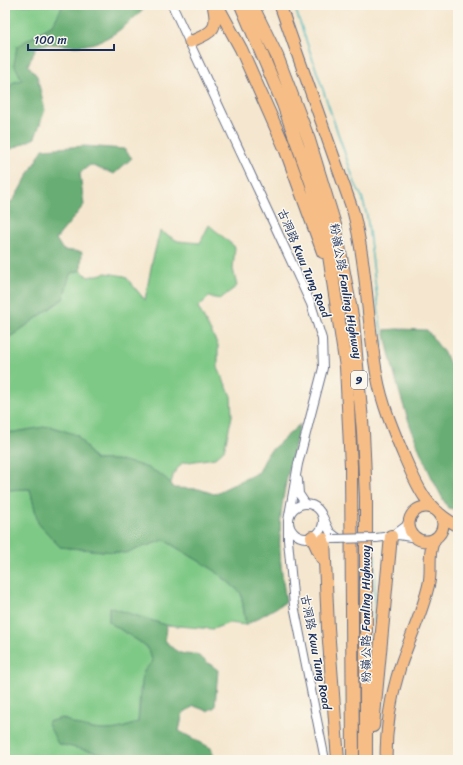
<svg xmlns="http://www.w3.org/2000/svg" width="463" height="765" viewBox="0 0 463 765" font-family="Sriracha,'LXGW WenKai TC',sans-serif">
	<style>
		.green { fill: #7fc986; stroke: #4d7c72 }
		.forest { fill: #67ad73; stroke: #416e68 }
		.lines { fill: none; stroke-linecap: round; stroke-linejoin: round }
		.stream { stroke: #48b7bd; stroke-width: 1.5 }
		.minor-casing { stroke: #676f86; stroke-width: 10 }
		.major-casing { stroke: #676f86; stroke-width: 13 }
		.highway-casing { stroke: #676f86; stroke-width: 14 }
		.minor { stroke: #fff; stroke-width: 8 }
		.major { stroke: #f6be86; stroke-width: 11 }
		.highway { stroke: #f6be86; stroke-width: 12 }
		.minor-bridge-casing { stroke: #676f86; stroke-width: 10; stroke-linecap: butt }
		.minor-bridge { stroke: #fff; stroke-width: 8 }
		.labels { text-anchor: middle; stroke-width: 3; stroke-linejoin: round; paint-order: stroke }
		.shield { fill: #fbf7ec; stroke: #5e6b89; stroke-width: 1 }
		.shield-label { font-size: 11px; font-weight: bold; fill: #1b2f5e }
		.street-label { font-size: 12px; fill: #1b2f5e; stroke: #fbf7ec }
	</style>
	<rect width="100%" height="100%" fill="#fbf7ec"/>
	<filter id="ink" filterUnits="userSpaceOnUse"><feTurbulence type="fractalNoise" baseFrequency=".025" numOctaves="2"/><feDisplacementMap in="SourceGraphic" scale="8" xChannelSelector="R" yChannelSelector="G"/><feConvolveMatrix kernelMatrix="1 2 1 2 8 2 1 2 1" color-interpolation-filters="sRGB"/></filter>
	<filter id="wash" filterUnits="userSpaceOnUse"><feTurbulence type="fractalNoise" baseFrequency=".012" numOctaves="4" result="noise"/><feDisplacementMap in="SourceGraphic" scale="16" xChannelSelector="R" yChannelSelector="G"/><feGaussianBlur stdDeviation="0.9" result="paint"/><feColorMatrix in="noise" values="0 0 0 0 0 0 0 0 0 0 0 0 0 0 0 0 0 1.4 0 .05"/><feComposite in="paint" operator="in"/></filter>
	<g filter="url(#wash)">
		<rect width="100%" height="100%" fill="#f5e7cf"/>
		<path class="green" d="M5 5H63L53 25 34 35 22 80 12 83 5 100Z
			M209 225 235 247 233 269 237 286 220 299 209 297 198 307 218 345V368L231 396 232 416 224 450 215 458 182 463 174 473 171 483C144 464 128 460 95 460L77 435 5 432V339L13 335 63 299 70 274 81 270 88 277 106 273 125 276 145 300 152 262 160 231 178 241 200 243Z
			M30 489 38 523 60 547 125 553 164 540 214 570 241 593 246 625 229 623 213 629 166 625 109 608V622L146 646 153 661 140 690 138 722C111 735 88 732 62 718L131 760H5V490Z"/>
		<path class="forest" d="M63 5H148C126 25 109 44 77 46 63 46 50 42 37 46L28 65 37 76 45 110 35 138 5 152V100L12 83 22 80 14 64 17 46 53 25Z
			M85 146 124 149 132 158 114 174 90 165 80 173 84 205 56 239 63 250 82 252 81 270 70 274 63 299 13 335 5 339V207L14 199 43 149Z
			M397 329 427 330 447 357 458 386V510L448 508C416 453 397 392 384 330Z
			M300 424C291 461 280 498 280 535 279 558 283 580 286 602L246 625 241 593 214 570 164 540 125 553 60 547 38 523 30 489 5 490V432L8 433 50 426 77 435 95 460C104 460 114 459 123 461 140 464 165 472 174 488L199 489 214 494 259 472 268 453Z
			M109 607 166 625 165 640C174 651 181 656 196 654L218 670 215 707 207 711 194 706 183 713 179 731 211 748 215 760H131L58 744 47 722 62 718C88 731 111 735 138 722L143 672 153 661 146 646 109 622Z"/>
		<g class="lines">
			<path class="stream" d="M294 5 355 183 362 197 367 216 383 346
				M374 622 375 555"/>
		</g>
	</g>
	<g filter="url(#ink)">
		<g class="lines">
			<defs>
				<path id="minor" d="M172 5 311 304 322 339 323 368 298 464 288 521V540L294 605 325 760
					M298 480 299 494 305 503
					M289 521a17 17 0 1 1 34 0a17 17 0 1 1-34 0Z
					M323 517 330 532 339 539
					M394 535 406 526 410 518
					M376 538 399 535 416 538"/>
				<path id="major" d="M280 5 353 211C367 265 367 321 377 376 382 404 393 430 404 456 418 488 426 509 458 526
					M190 42C212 32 219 31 213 5
					M409 524a17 17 0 1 1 34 0a17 17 0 1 1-34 0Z
					M386 760C386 727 390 699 400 667 409 639 423 612 429 583 432 569 427 552 435 539"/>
				<path id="highway" d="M217 5 241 49 285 148 323 252
					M241 5 283 104 311 182 326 236 346 367 351 466 353 760
					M252 5 277 56 309 140 335 225 353 321 363 432 366 498V760
					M312 537 322 558
					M324 539 328 628 338 760
					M373 726 391 536"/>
			</defs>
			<use href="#minor" class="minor-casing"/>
			<use href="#major" class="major-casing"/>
			<use href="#highway" class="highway-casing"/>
			<use href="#minor" class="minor"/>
			<use href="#major" class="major"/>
			<use href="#highway" class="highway"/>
			<defs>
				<path id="minor-bridge" d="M332 539 376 538"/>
			</defs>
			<use href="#minor-bridge" class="minor-bridge-casing"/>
			<use href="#minor-bridge" class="minor-bridge"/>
		</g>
	</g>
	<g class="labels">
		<rect class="shield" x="351" y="371" width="16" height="18" rx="3"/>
		<g class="shield-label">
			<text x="359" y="384">9</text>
		</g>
		<g class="street-label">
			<text transform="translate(304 263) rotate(67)" y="4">古洞路 Kwu Tung Road</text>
			<text transform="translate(346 291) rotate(80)" y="4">粉嶺公路 Fanling Highway</text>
			<text transform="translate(366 614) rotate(-90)" y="4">粉嶺公路 Fanling Highway</text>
			<text transform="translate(316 652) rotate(79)" y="4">古洞路 Kwu Tung Road</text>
		</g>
	</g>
	<rect width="463" height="765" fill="none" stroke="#fbf7ec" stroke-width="20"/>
	<path d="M28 44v6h86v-6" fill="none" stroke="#1b2f5e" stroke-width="2"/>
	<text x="34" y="44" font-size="12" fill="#1b2f5e" stroke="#fbf7ec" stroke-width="3" paint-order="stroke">100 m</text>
</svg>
